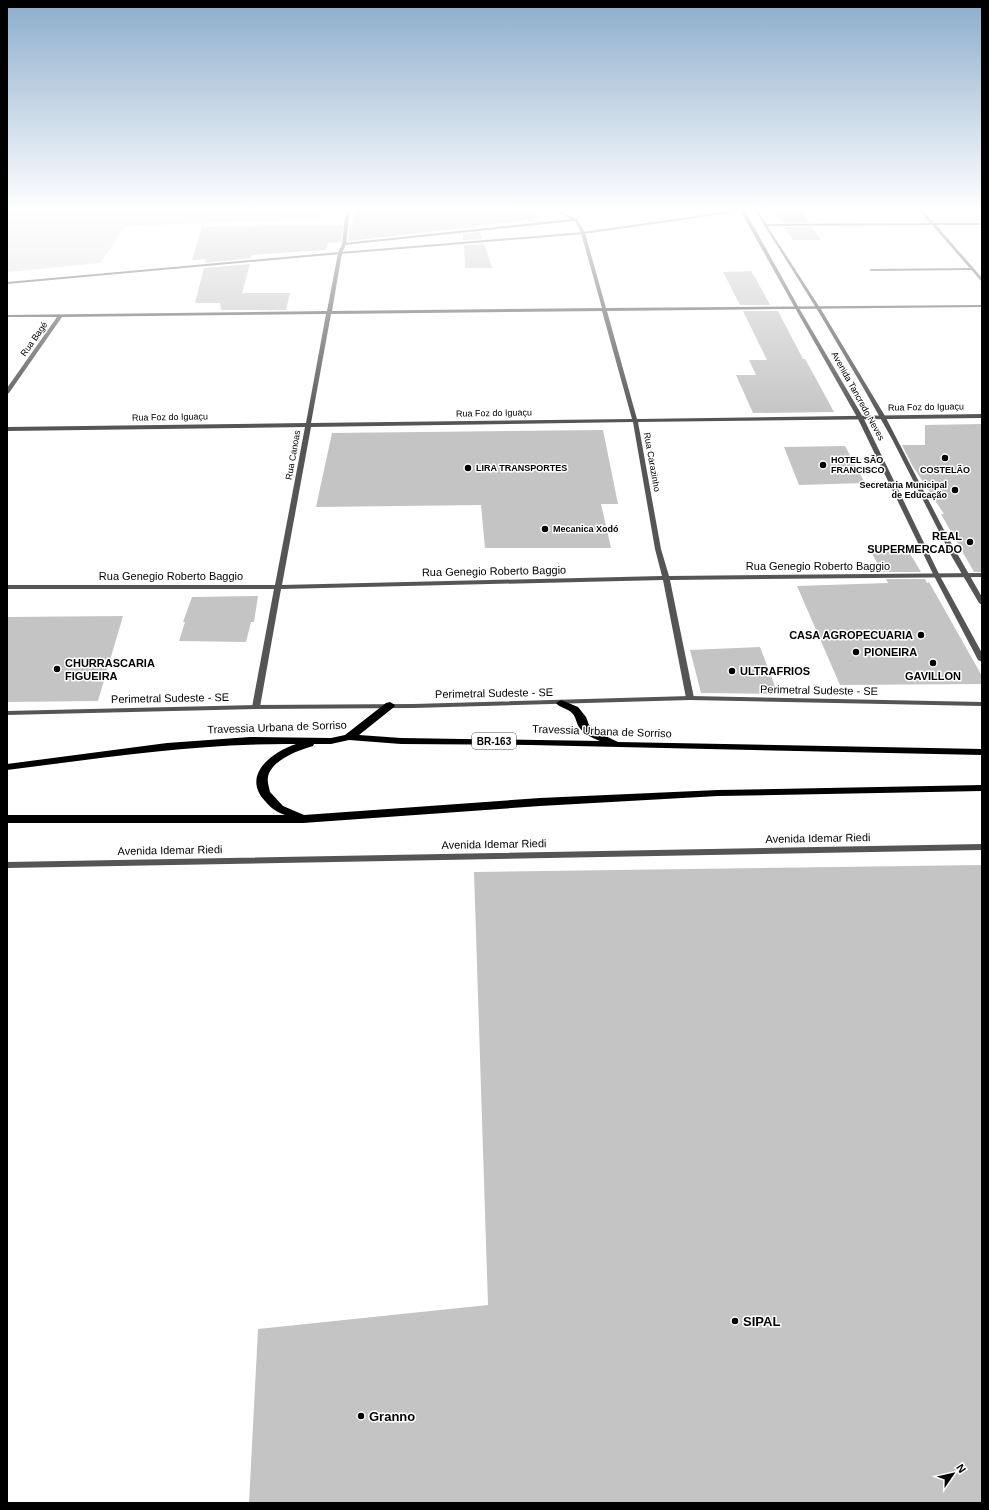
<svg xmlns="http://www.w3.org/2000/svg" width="989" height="1510" viewBox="0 0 989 1510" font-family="Arial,sans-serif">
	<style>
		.green { fill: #dcdcdc }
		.building { fill: #c4c4c4 }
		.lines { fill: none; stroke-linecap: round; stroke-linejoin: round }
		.service { fill: #555; fill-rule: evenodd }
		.minor { fill: #555; fill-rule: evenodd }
		.tertiary { fill: #555; fill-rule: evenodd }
		.trunk { fill: #000; fill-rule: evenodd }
		.poi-dot { fill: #000; stroke: #fff; stroke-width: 1.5 }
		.labels { text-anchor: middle; stroke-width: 3; stroke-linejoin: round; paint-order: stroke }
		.far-street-label { font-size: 9px; fill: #000; stroke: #fff }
		.far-poi-label { font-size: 9px; font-weight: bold; fill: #000; stroke: #fff; text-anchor: start }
		.shield { fill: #fff; stroke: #4c4c4c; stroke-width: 1 }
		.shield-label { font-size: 10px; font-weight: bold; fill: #000 }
		.poi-label { font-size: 11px; font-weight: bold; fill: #000; stroke: #fff; text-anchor: start }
		.street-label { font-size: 11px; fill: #000; stroke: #fff }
		.near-poi-label { font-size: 13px; font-weight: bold; fill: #000; stroke: #fff; text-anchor: start }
	</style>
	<rect width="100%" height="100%" fill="#fff"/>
	<path class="green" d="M7 207H325L323 219 126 226 100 263 7 272Z"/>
	<path class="building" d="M356 207H536L537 219 478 226 479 227 463 229V228L348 241 350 225H353Z
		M774 211H802L809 222H782Z
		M343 225 341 242 328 243 326 250 252 255 251 258 205 263 206 259 192 260 202 227Z
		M785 227H812L821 240H793Z
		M480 232 482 239 463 240V234Z
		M484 244 492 268H465L464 245Z
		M250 264 242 293H290L286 310H221L220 303H195L204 268Z
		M751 271 755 277 770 305H740L723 272Z
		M743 311H778L803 359H805L814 375 834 412 753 413 736 375H756L749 360H767Z
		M982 424V572H974L941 514H944L912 465 902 445H925V425Z
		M603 430 618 504H601L611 548H485L481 505 316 507 332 433Z
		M845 446 865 483 799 485 784 447Z
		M905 545 921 572H882L868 546Z
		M886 579H925L927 583 929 582 982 676V684L840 685 797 586 888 583Z
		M258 596 254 622H251L246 642 179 641 185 622H183L192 597Z
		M123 616 98 701 7 702V617Z
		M760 647 778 694 701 693 690 650Z
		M982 865V1503H249L258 1329 488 1305 474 872Z"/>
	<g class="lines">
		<path class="service" d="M546 207H551L577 219 585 233 582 234 575 221 344 245 342 244 344 243 571 219Z
			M971 268H973V270L871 271 869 270 871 269Z"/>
		<path class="minor" d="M346 207H350L346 244 342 253 332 311 602 308 581 233 583 232 585 233 606 308 982 305V307L607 311 637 419 982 414V418L638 422 661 549 669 576 982 573V577L670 580 694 698 690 700 686 698 663 580 281 589 260 707 256 709 252 707 274 589H7V585H275L305 427 7 431V427L306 423 326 314 62 317 9 393 7 394V388L57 317H7V315L327 311 338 253 342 244ZM602 311 632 419 311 423 331 314ZM633 422 655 549 662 576 282 585 311 427Z
			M916 207H920L934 223H982V225H936L982 278V282L932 225 765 226 763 225 765 224 930 223Z"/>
		<path class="tertiary" d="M753 207H755L822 311 885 416 946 534 982 597V605L979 603 952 557 892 439 864 389 818 311Z
			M739 208 744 209 799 308 863 417 940 576 982 653V662L978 660 934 576 857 417 795 308 740 210 724 214 583 234 340 254 7 284V282L340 252 583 232 724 212Z
			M690 696 982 702V706L690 700 413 708 256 709 7 715V711L256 705 413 704Z
			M982 844V850L7 868V862Z"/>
		<path class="trunk" d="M561 700 578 707 586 717 589 725 597 732 618 742 982 749V755L530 745 401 744 349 740 331 744H314L313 746C299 750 271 760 268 777 267 782 269 787 270 792L283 806 304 815 540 798 718 790 982 785V791L718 796 540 806 303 823H7V815H285C276 812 271 808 265 801 241 775 272 752 296 744 199 743 103 758 7 770V764L167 743 250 737 331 738 345 735 386 703 390 702 395 705 394 707 359 735 401 738 600 741C592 738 584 734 579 727 576 722 576 717 572 713 567 708 560 708 556 703Z"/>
	</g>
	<linearGradient id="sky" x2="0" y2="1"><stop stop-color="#8cadcc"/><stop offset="0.5" stop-color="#fff"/><stop offset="1" stop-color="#fff" stop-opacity="0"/></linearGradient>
	<rect width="989" height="418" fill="url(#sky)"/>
	<g class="poi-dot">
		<circle cx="945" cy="458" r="4"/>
		<circle cx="823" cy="465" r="4"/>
		<circle cx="468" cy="468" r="4"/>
		<circle cx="955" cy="490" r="4"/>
		<circle cx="545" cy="529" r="4"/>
		<circle cx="970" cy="542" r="4"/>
		<circle cx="921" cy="635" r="4"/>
		<circle cx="856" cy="652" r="4"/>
		<circle cx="933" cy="663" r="4"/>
		<circle cx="57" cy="669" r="4"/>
		<circle cx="732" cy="671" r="4"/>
		<circle cx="735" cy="1321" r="4"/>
		<circle cx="361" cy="1416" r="4"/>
	</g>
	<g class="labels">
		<g class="far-street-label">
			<text transform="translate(34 339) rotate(-55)" y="3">Rua Bagé</text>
			<text transform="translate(858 396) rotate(61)" y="3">Avenida Tancredo Neves</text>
			<text transform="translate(926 407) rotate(-1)" y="3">Rua Foz do Iguaçu</text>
			<text transform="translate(494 413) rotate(-1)" y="3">Rua Foz do Iguaçu</text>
			<text transform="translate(170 417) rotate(-1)" y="3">Rua Foz do Iguaçu</text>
			<text transform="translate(293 455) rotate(-80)" y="3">Rua Canoas</text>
			<text transform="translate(652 462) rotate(80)" y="3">Rua Carazinho</text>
		</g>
		<g class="far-poi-label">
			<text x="831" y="463">HOTEL SÃO<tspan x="831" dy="10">FRANCISCO</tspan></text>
			<text x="476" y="471">LIRA TRANSPORTES</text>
			<text x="945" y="473" text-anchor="middle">COSTELÃO</text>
			<text x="947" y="488" text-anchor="end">Secretaria Municipal<tspan x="947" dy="10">de Educação</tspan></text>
			<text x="553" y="532">Mecanica Xodó</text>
		</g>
		<rect class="shield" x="472" y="733" width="44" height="16" rx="3"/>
		<g class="shield-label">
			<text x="494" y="745">BR-163</text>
		</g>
		<g class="poi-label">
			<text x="962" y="540" text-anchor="end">REAL<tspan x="962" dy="13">SUPERMERCADO</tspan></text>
			<text x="913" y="639" text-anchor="end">CASA AGROPECUARIA</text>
			<text x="864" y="656">PIONEIRA</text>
			<text x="65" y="667">CHURRASCARIA<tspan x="65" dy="13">FIGUEIRA</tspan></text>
			<text x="740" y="675">ULTRAFRIOS</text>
			<text x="933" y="680" text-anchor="middle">GAVILLON</text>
		</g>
		<g class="street-label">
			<text x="818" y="570">Rua Genegio Roberto Baggio</text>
			<text transform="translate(494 571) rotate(-1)" y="4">Rua Genegio Roberto Baggio</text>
			<text x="171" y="580">Rua Genegio Roberto Baggio</text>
			<text transform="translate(819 690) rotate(1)" y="4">Perimetral Sudeste - SE</text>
			<text transform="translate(494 693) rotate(-1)" y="4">Perimetral Sudeste - SE</text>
			<text transform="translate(170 698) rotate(-1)" y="4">Perimetral Sudeste - SE</text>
			<text transform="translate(277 727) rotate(-2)" y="4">Travessia Urbana de Sorriso</text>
			<text transform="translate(602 731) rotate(2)" y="4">Travessia Urbana de Sorriso</text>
			<text transform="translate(818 838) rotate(-1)" y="4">Avenida Idemar Riedi</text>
			<text transform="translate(494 844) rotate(-1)" y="4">Avenida Idemar Riedi</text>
			<text transform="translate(170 850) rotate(-1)" y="4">Avenida Idemar Riedi</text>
		</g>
		<g class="near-poi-label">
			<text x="743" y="1326">SIPAL</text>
			<text x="369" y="1421">Granno</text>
		</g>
	</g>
	<rect width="989" height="1510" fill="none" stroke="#000000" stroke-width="16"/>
	<g transform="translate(953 1474) rotate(56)" stroke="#ffffff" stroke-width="3" paint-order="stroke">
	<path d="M0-3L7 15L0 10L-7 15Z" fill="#000000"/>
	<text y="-6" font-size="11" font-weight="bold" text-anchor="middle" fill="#000000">N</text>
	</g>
</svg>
